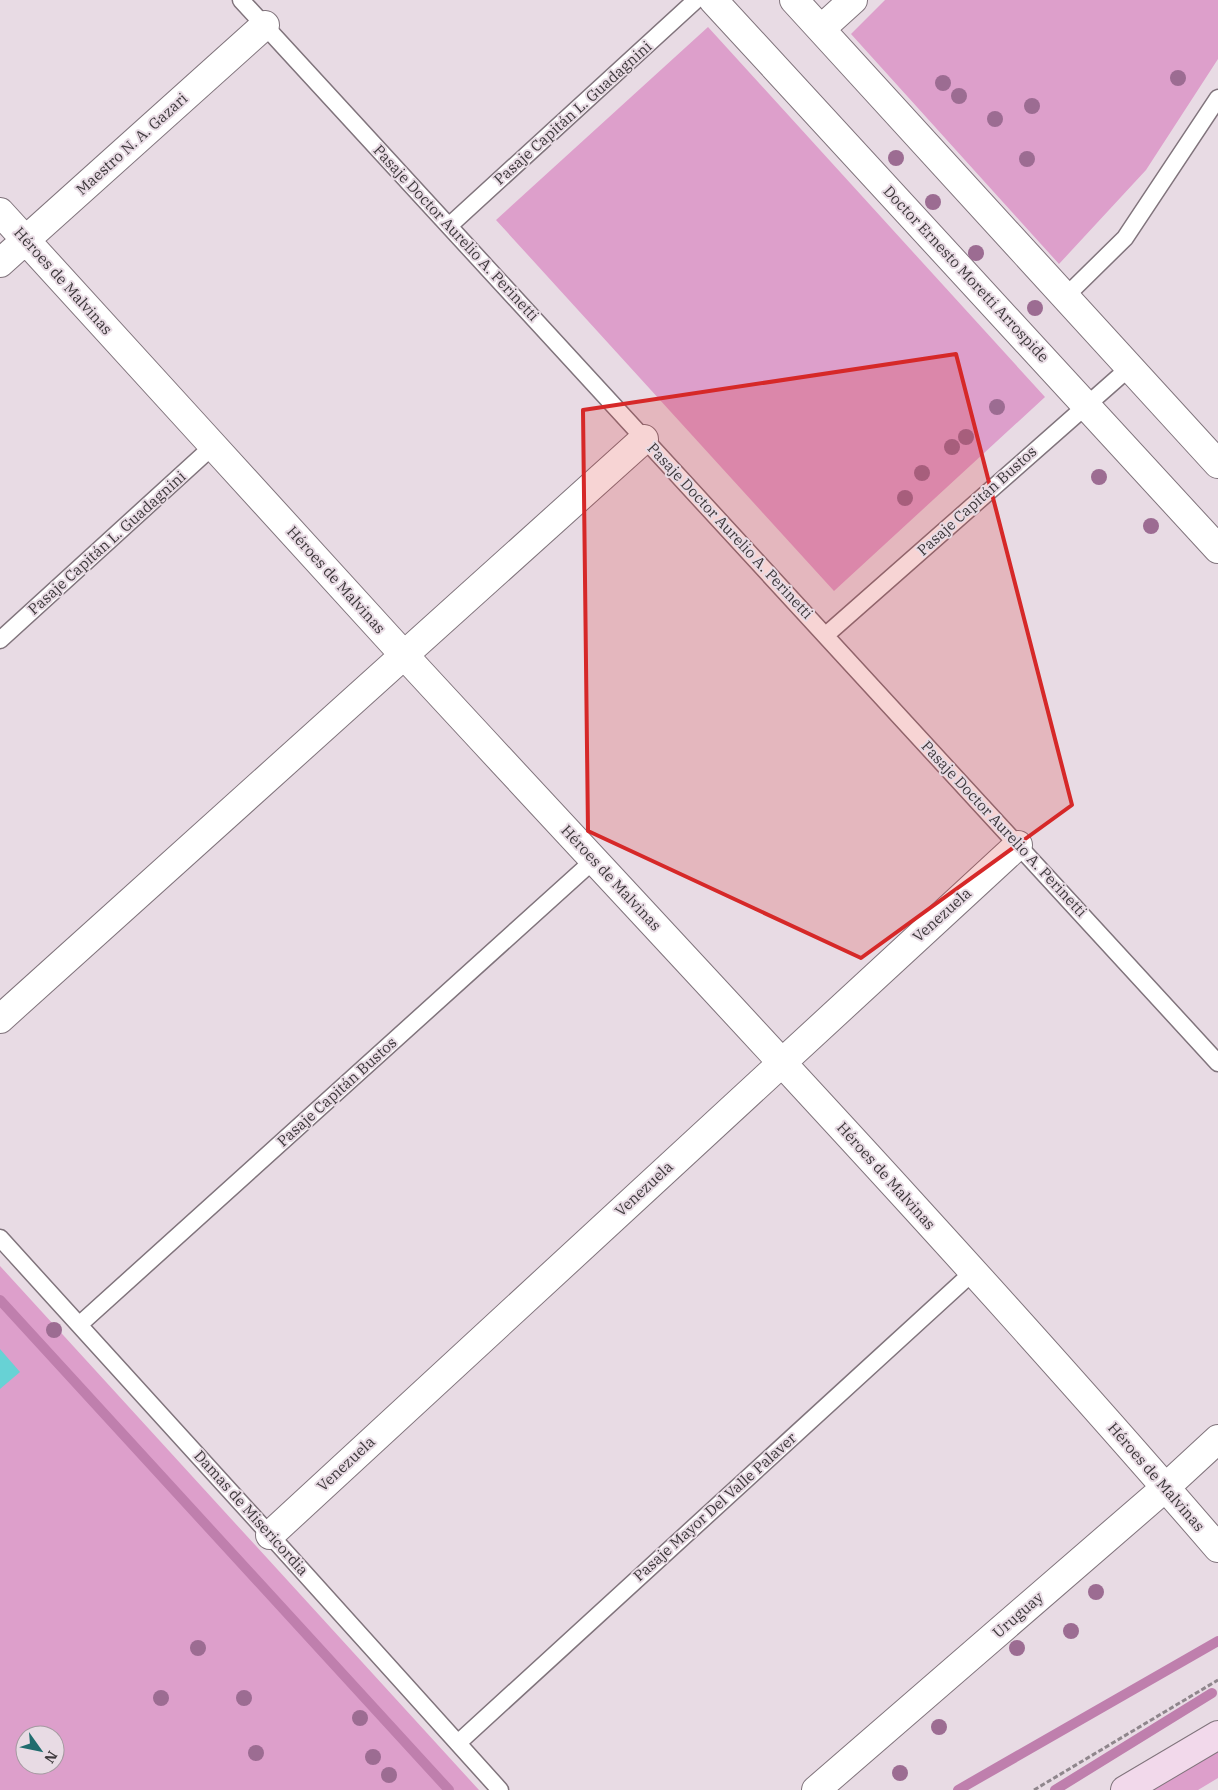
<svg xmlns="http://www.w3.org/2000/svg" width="1218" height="1790" viewBox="0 0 1218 1790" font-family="'IBM Plex Serif',serif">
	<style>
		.green { fill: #dd9fcb; fill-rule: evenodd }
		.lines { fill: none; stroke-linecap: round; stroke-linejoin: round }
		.stream { stroke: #bf7fad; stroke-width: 10 }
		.building { fill: #67d2d5 }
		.service-casing { stroke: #80747c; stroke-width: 19 }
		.minor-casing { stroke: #80747c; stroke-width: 30 }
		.secondary-casing { stroke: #80747c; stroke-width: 30 }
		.path { stroke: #8f868c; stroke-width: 3; stroke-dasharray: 5 2.5; stroke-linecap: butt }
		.service { stroke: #fff; stroke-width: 16 }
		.minor { stroke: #fff; stroke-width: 28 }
		.secondary { stroke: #f2d9eb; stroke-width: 28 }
		.tree { fill: #9c6c92 }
		.marked { fill: #d62828; fill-opacity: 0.2; stroke: #d62828; stroke-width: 4; stroke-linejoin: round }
		.labels { text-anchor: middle; stroke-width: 4; stroke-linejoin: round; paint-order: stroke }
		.street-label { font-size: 15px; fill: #3d383b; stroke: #e8dbe4 }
	</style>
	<rect width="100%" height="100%" fill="#e8dbe4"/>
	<path class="green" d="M885 0H1218V59L1146 170 1059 264 851 34Z
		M708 27 1045 397 834 591 496 220Z
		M0 1266 479 1790H0ZM25 1735H55V1765H25Z
		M1218 1745V1778L1198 1790H1144Z"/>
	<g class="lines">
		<path class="stream" d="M0 1300 449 1790
			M958 1790 1218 1641
			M1055 1790 1212 1693"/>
	</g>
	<path class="building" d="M0 1349 20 1372 0 1389Z"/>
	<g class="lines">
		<defs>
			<path id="service" d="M241 0 1218 1063
				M449 226 696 0
				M1065 297 1125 238 1218 98
				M826 635 1129 368
				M0 640 213 446
				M0 1238 270 1535 500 1790
				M79 1325 594 860
				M458 1743 973 1272"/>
			<path id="minor" d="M713 0 1218 549
				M794 0 1218 464
				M821 29 853 0
				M0 212C135 359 269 508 404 655 677 951 955 1243 1218 1548
				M0 263 265 25
				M0 1019 644 439
				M270 1535 1018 845
				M816 1790 1166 1487 1218 1439"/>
			<path id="secondary" d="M1125 1790 1218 1735"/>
		</defs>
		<use href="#service" class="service-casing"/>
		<use href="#minor" class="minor-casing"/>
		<use href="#secondary" class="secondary-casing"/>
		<path class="path" d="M1034 1790 1218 1680"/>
		<use href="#service" class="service"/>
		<use href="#minor" class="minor"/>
		<use href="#secondary" class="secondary"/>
	</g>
	<g class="tree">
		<circle cx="1178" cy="78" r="8"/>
		<circle cx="943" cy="83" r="8"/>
		<circle cx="959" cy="96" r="8"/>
		<circle cx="1032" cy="106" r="8"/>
		<circle cx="995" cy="119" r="8"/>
		<circle cx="896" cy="158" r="8"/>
		<circle cx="1027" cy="159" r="8"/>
		<circle cx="933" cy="202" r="8"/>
		<circle cx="976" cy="253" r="8"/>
		<circle cx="1035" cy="308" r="8"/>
		<circle cx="997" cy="407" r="8"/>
		<circle cx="966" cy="437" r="8"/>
		<circle cx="952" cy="447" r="8"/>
		<circle cx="922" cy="473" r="8"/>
		<circle cx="1099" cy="477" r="8"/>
		<circle cx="905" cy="498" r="8"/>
		<circle cx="1151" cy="526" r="8"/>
		<circle cx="54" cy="1330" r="8"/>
		<circle cx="1096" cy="1592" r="8"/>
		<circle cx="1071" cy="1631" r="8"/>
		<circle cx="198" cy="1648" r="8"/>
		<circle cx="1017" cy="1648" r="8"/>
		<circle cx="161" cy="1698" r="8"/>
		<circle cx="244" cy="1698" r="8"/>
		<circle cx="360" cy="1718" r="8"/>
		<circle cx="939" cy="1727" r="8"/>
		<circle cx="256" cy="1753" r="8"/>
		<circle cx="373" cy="1757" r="8"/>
		<circle cx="900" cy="1773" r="8"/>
		<circle cx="389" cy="1775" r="8"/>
	</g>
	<path class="marked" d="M956 354 1072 805 861 958 588 831 583 410Z"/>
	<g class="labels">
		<g class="street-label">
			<text transform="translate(573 113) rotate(-42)" y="5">Pasaje Capitán L. Guadagnini</text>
			<text transform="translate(132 144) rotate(-42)" y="5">Maestro N. A. Gazari</text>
			<text transform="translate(456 233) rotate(47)" y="5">Pasaje Doctor Aurelio A. Perinetti</text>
			<text transform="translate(966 274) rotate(47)" y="5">Doctor Ernesto Moretti Arrospide</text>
			<text transform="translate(63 281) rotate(48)" y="5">Héroes de Malvinas</text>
			<text transform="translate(977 501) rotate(-42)" y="5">Pasaje Capitán Bustos</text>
			<text transform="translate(730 531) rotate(47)" y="5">Pasaje Doctor Aurelio A. Perinetti</text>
			<text transform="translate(107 543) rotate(-42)" y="5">Pasaje Capitán L. Guadagnini</text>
			<text transform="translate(336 580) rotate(48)" y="5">Héroes de Malvinas</text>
			<text transform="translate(1004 829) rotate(47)" y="5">Pasaje Doctor Aurelio A. Perinetti</text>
			<text transform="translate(611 878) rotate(47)" y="5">Héroes de Malvinas</text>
			<text transform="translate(942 915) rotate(-42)" y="5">Venezuela</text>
			<text transform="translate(337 1092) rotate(-42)" y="5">Pasaje Capitán Bustos</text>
			<text transform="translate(886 1176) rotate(48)" y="5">Héroes de Malvinas</text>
			<text transform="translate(644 1189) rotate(-43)" y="5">Venezuela</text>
			<text transform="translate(346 1464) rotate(-43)" y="5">Venezuela</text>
			<text transform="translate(1156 1477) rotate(49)" y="5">Héroes de Malvinas</text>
			<text transform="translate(715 1507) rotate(-42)" y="5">Pasaje Mayor Del Valle Palaver</text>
			<text transform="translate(251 1513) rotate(48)" y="5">Damas de Misericordia</text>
			<text transform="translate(1018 1615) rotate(-41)" y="5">Uruguay</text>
		</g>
	</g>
	<g transform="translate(40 1750) rotate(123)"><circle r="24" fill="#e8dbe4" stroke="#a49aa0"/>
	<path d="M0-4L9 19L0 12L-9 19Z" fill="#206c6e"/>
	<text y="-8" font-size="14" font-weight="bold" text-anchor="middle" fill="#3d383b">N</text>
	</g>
</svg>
